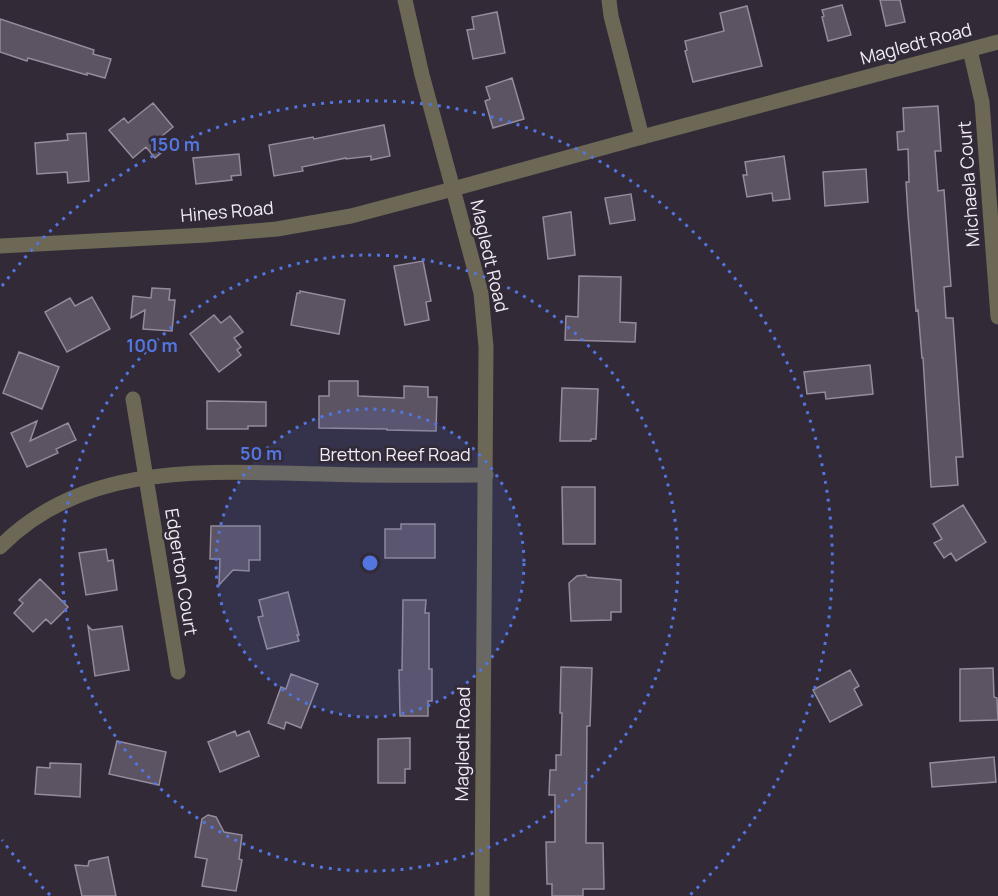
<svg xmlns="http://www.w3.org/2000/svg" width="998" height="896" viewBox="0 0 998 896" font-family="Manrope,sans-serif">
	<style>
		.building { fill: #5c5363; stroke: #948b9b; stroke-width: 1.5 }
		.lines { fill: none; stroke-linecap: round; stroke-linejoin: round }
		.minor { stroke: #6d6755; stroke-width: 15 }
		.tertiary { stroke: #6d6755; stroke-width: 15 }
		.ring { fill: none; stroke: #5275df; stroke-width: 3; stroke-dasharray: 3 6 }
		.labels { text-anchor: middle; stroke-width: 5; stroke-linejoin: round; paint-order: stroke }
		.street-label { font-size: 18px; fill: #f0ebf4; stroke: #322a37 }
		.centre { fill: #5275df; stroke: #322a37; stroke-width: 3 }
		.ring-label { font-size: 18px; text-anchor: middle; font-weight: bold; fill: #5275df; stroke: #322a37; stroke-width: 5; stroke-linejoin: round; paint-order: stroke }
	</style>
	<rect width="100%" height="100%" fill="#322a37"/>
	<path class="building" d="M880 0H900L905 22 886 26Z
		M842 5 851 35 828 41 822 17 824 16 822 10Z
		M747 6 762 66 693 82 685 51 687 50 685 41 724 31 720 13Z
		M497 12 505 53 473 59 467 30 474 29 472 17Z
		M0 19 94 50 93 54 111 59 105 78 87 73V75L28 58 27 61 0 52Z
		M512 78 524 119 493 128 485 101 490 99 486 87Z
		M153 103 173 127 162 136 170 146 155 158 146 147 133 158 109 130 124 118 128 123Z
		M938 106 941 151H935L938 191 944 190 951 286 944 287 946 318H953L963 457H956L958 485 931 487 923 358H922L918 310 916 311 908 215 906 182H909L908 149 898 150 897 132 904 131 903 108Z
		M384 125 390 156 371 160V156L346 159V158L302 167 303 171 274 176 269 145 313 137 314 139Z
		M86 133 89 181 68 183 67 172 37 174 35 143 68 140 67 134Z
		M239 154 241 175 231 176 232 180 196 184 193 158Z
		M784 156 790 199 773 201 772 193 747 197 743 175H747L745 162Z
		M866 169 868 202 825 206 823 172Z
		M631 194 635 220 610 224 605 198Z
		M571 212 575 255 548 259 543 217Z
		M423 261 431 301 426 302 429 320 405 325 394 266Z
		M579 276 621 277 620 322 636 323 635 342 565 340 566 316 578 317Z
		M152 288 170 289 169 300H175L172 331 143 329 145 310 131 318 133 296 151 298Z
		M300 291 345 300 339 334 291 325 297 293H300Z
		M92 297 110 329 67 352 45 312 70 298 75 306Z
		M214 315 221 323 230 316 243 332 234 338 241 347 237 350 241 355 219 372 190 334Z
		M19 352 59 367 42 409 3 393Z
		M870 365 873 394 826 399 825 392 807 394 804 372Z
		M329 381H358V396L404 398V386L428 387V397H437L436 431 387 430V429L319 428V396H329Z
		M562 388 598 389 596 439H591V441H560Z
		M207 401 266 402V426H248V429H207Z
		M37 421 30 441 68 423 76 440 56 449 58 453 27 467 11 433Z
		M562 487H595V544H563Z
		M963 505 986 542 956 561 951 553 944 558 934 543 942 539 933 524Z
		M401 524H435V558H385V529H401Z
		M211 526H260V560H249V571L233 570 219 585 220 559H210Z
		M106 549 108 561 113 560 117 590 86 595 79 553Z
		M586 575 587 577 621 580V612H611V620L571 621 569 583 577 576Z
		M40 579 68 607 51 624 46 619 33 632 14 613 23 603 19 600Z
		M288 592 299 635H297L299 641 267 649 258 617 263 616 259 600Z
		M403 600H426L425 613H429V669H432V701H428V716H400L399 670H402Z
		M88 626 92 630 122 626 129 670 95 676Z
		M561 667 592 668 590 726H587L586 843H603L604 889H583V896H552V884H547L546 842H555V795H549L550 770H556V755H561L562 713H560Z
		M993 668 994 697 997 698 998 720 960 721V669Z
		M850 670 859 686 854 689 862 705 830 722 813 690Z
		M291 674 318 684 301 728 286 722 284 729 268 723 281 687 286 689Z
		M235 731 237 736 249 731 259 756 220 772 208 742Z
		M410 738V769H405V783H378V739Z
		M117 741 166 752 159 785 109 774Z
		M994 757 996 782 932 787 930 763Z
		M50 763 81 764 80 797 35 794 37 767 50 768Z
		M208 815 216 817 224 832 242 835 239 859 242 860 236 891 202 886 207 859 195 857 202 819Z
		M108 857 116 896H82L75 865 88 866 89 861Z"/>
	<g class="lines">
		<path class="minor" d="M609 0 611 16 642 137
			M970 50 982 102 998 317
			M0 246 206 235 277 229 351 216 453 189 422 75 405 0
			M133 399 178 672
			M0 547C85 460 211 472 322 474 376 476 431 475 486 475"/>
		<path class="tertiary" d="M482 896 486 347 481 293 453 189 642 137 998 42"/>
	</g>
	<circle cx="370" cy="563" r="154" fill="#5275df" fill-opacity=".12"/>
	<g class="ring">
		<circle cx="370" cy="563" r="154"/>
		<circle cx="370" cy="563" r="308"/>
		<path d="M50 895A461 461 0 0 1 2 840M2 286A461 461 0 1 1 690 895"/>
	</g>
	<g class="labels">
		<g class="street-label">
			<text transform="translate(916 44) rotate(-15)" y="6">Magledt Road</text>
			<text transform="translate(969 184) rotate(-94)" y="6">Michaela Court</text>
			<text transform="translate(227 212) rotate(-5)" y="6">Hines Road</text>
			<text transform="translate(489 256) rotate(77)" y="6">Magledt Road</text>
			<text x="395" y="461">Bretton Reef Road</text>
			<text transform="translate(181 572) rotate(81)" y="6">Edgerton Court</text>
			<text transform="translate(463 744) rotate(-89)" y="6">Magledt Road</text>
		</g>
	</g>
	<circle cx="370" cy="563" r="9" class="centre"/>
	<g class="ring-label">
		<text x="175" y="151">150 m</text>
		<text x="152" y="352">100 m</text>
		<text x="261" y="460">50 m</text>
	</g>
</svg>
